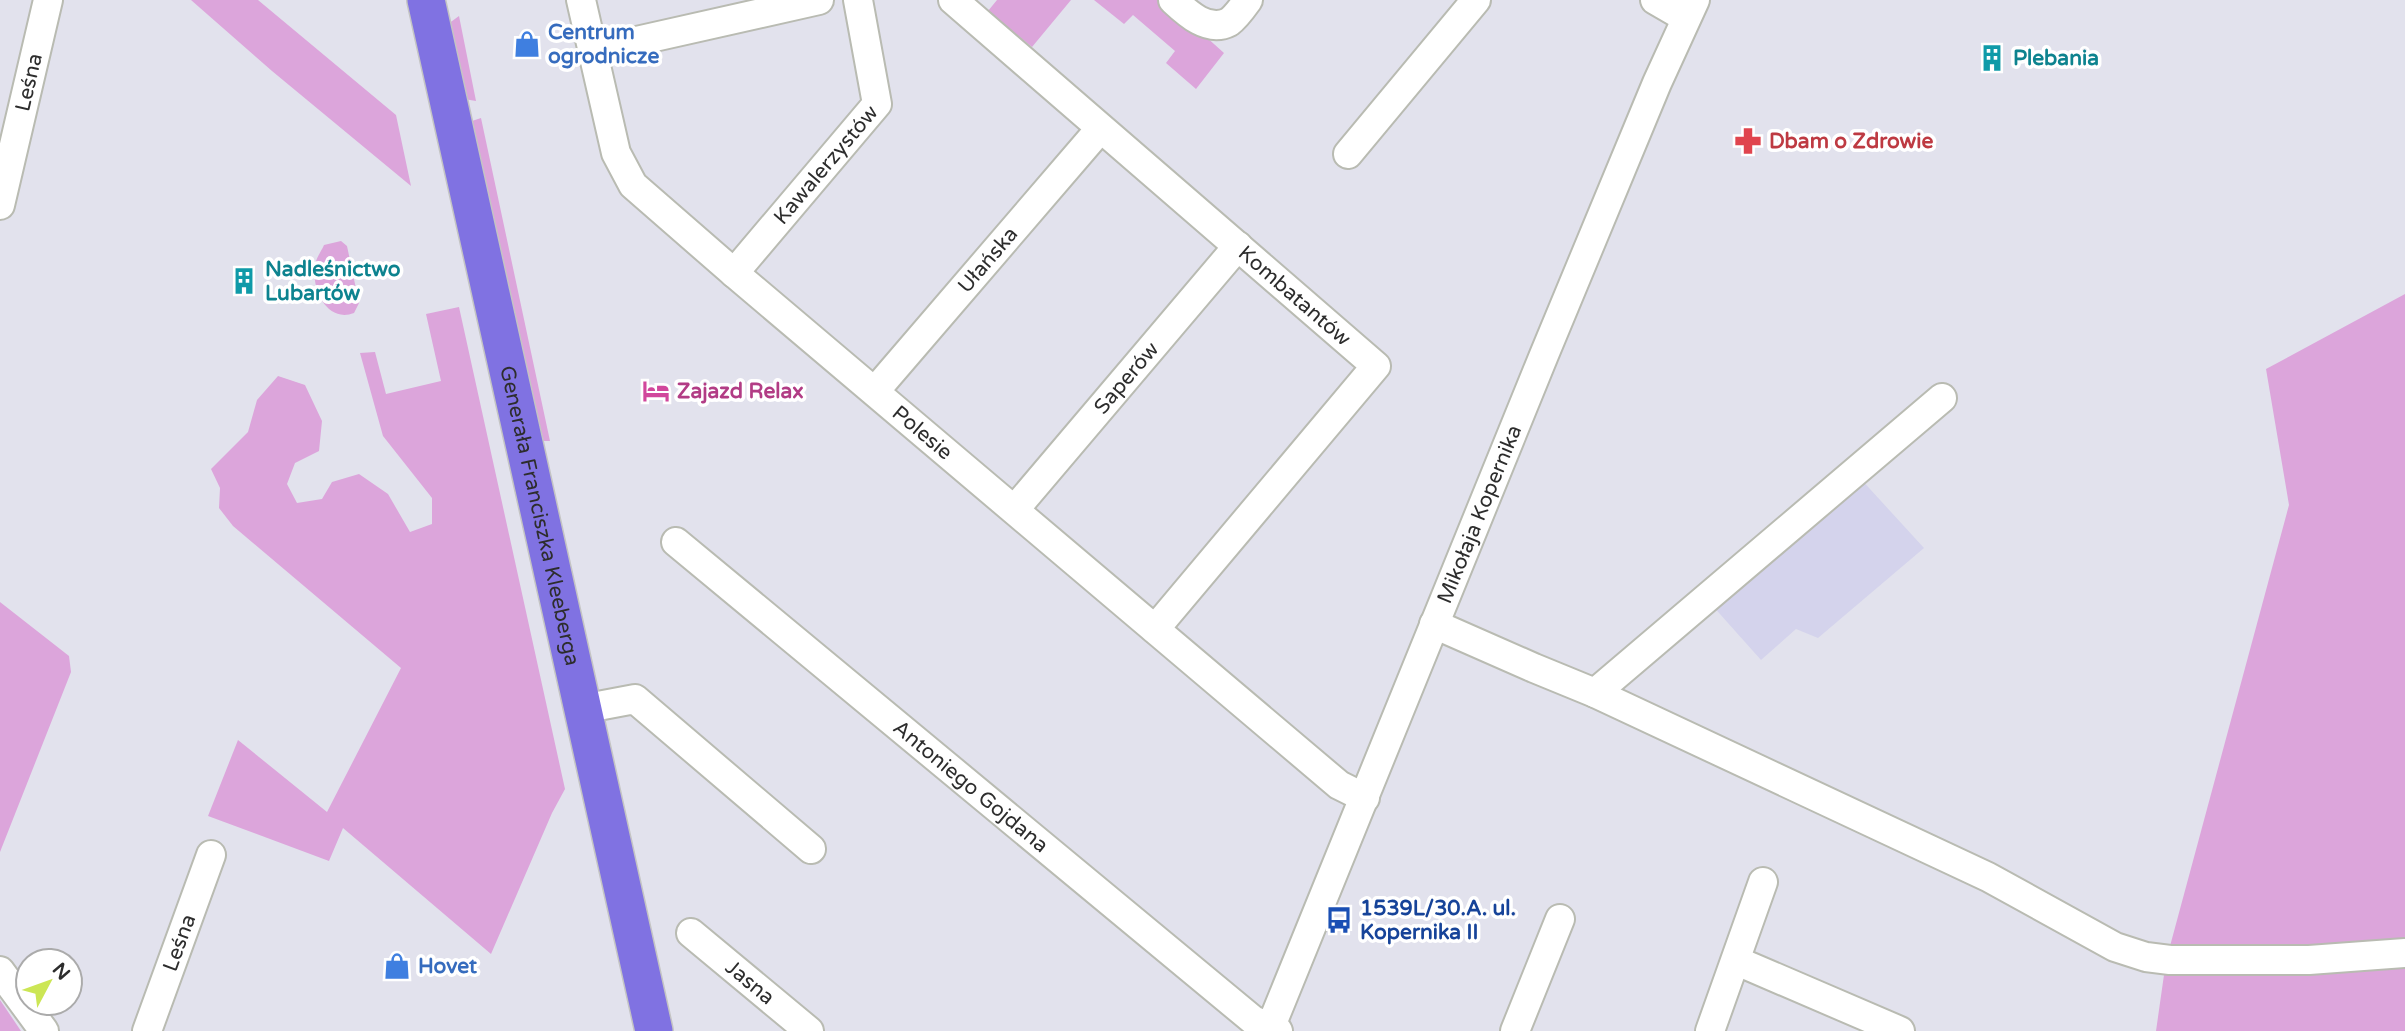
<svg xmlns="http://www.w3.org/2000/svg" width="2405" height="1031" viewBox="0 0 2405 1031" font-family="'Varela Round',sans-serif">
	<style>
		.education { fill: #d4d3ec }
		.green { fill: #dca5db }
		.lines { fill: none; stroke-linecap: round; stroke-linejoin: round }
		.minor-casing { stroke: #b9bbb2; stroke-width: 32 }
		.major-casing { stroke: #c4c4c4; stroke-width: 40 }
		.minor { stroke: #fff; stroke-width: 28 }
		.major { stroke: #8072e2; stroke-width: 37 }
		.labels { text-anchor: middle; stroke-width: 7; stroke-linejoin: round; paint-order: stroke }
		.shop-label { font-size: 21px; font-weight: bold; fill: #366cbe; stroke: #fff; text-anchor: start }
		.culture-label { font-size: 21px; font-weight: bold; fill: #0d838f; stroke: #fff; text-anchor: start }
		.street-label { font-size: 21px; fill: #2d2d2d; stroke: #fff }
		.health-label { font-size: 21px; font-weight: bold; fill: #be3a42; stroke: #fff; text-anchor: start }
		.hotel-label { font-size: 21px; font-weight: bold; fill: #b23c85; stroke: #fff; text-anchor: start }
		.transit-label { font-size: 21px; font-weight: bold; fill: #164399; stroke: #fff; text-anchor: start }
	</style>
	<rect width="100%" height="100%" fill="#e2e2ed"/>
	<path class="education" d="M1859 477 1924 548 1818 638 1796 629 1761 660 1711 604Z"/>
	<path class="green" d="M191 0H258L396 115 411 186 272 71Z
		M997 0H1071L1032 47 988 11Z
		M1094 0H1165L1224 53 1196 89 1166 63 1175 51 1133 15 1124 24Z
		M459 16 476 101 464 99 448 24Z
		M481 118 550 441H542L469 124 472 121Z
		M341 241 347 246 359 303 354 313C325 324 309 284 316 261 318 255 322 250 324 245Z
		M2405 294V1031H2156L2166 961 2289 505 2266 369Z
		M459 307 565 789 552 813 491 954 343 828 329 861 208 816 238 740 327 812 401 668 233 526 219 508 220 488 211 469 248 432 257 400 278 376 305 385 322 421 319 451 295 463 287 484 297 503 322 499 332 482 359 474 388 494 410 532 432 524V498L383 436 360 353 375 352 386 394 441 381 426 314Z
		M0 602 69 656 71 672 0 852Z
		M0 1000 21 1031H0Z"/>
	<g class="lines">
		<defs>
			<g id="minor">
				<path id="s1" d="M581 0 616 153 633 185 734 273 1339 785 1365 798"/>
				<path id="s2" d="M953 0 1376 366 1155 629"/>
				<path d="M1173 0C1187 13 1208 33 1229 22 1236 17 1243 7 1248 0"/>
				<path d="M1655 0 1686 18"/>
				<path d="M592 51 819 0"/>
				<path d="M1348 154 1476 0"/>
				<path id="s3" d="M0 205 48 0"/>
				<path id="s4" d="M734 273 877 104 858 0"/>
				<path id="s5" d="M875 391 1100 129"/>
				<path id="s6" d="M1015 509 1238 246"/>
				<path id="s7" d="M676 542 1253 1020 1278 1031"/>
				<path d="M1434 624 1534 668 1595 693 1988 877 2115 947 2146 957 2170 960H2309L2405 953"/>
				<path d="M1595 693 1942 398"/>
				<path d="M582 709 635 699 811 849"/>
				<path id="s8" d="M691 933 809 1031"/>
				<path d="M1737 961 1900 1031"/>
				<path d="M0 971 44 1031"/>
				<path id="s9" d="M147 1031 211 855"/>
				<path id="s10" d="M1269 1031 1544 355 1657 83 1695 0"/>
				<path d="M1515 1031 1560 919"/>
				<path d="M1710 1031 1763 882"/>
			</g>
			<g id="major">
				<path id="s11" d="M426 0 654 1031"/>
			</g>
		</defs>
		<use href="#minor" class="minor-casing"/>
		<use href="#major" class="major-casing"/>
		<use href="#minor" class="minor"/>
		<use href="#major" class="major"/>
	</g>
	<defs>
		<symbol id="shop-bare" viewBox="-9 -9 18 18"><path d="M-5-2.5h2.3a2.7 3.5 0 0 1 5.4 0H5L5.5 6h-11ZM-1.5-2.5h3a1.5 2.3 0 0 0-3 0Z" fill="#3f7fe0" stroke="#fff" stroke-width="2.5" paint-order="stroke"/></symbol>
		<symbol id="building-bare" viewBox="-9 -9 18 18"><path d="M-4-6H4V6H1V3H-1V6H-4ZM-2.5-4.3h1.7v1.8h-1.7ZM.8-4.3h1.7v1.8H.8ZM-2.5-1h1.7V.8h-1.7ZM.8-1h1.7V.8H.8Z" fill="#0f9aa8" stroke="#fff" stroke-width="2.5" paint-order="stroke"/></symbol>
		<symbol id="pharmacy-bare" viewBox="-9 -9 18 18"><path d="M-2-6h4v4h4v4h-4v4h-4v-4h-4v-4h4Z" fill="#e0444e" stroke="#fff" stroke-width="2.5" paint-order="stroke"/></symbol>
		<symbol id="hotel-bare" viewBox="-9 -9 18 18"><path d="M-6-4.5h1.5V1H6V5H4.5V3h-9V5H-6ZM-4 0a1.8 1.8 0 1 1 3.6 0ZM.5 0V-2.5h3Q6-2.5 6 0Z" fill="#d1479c" stroke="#fff" stroke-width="2.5" paint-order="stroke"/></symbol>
		<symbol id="bus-bare" viewBox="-9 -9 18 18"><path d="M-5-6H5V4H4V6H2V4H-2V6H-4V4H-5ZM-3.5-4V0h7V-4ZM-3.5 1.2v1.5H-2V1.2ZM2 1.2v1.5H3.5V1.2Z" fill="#1a4fb4" stroke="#fff" stroke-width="2.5" paint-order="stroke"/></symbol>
	</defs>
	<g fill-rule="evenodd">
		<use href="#shop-bare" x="508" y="25" width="38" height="38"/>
		<use href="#building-bare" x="1973" y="39" width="38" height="38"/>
		<use href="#pharmacy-bare" x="1729" y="122" width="38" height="38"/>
		<use href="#building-bare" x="225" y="262" width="38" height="38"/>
		<use href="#hotel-bare" x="637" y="372" width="38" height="38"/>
		<use href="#bus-bare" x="1320" y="901" width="38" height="38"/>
		<use href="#shop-bare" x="378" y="947" width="38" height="38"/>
	</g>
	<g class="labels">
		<g class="shop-label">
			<text x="548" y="39">Centrum<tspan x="548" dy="24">ogrodnicze</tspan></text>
			<text x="418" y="973">Hovet</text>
		</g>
		<g class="culture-label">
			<text x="2013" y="65">Plebania</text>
			<text x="265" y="276">Nadleśnictwo<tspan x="265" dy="24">Lubartów</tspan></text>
		</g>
		<g class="street-label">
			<text dy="7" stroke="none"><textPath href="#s3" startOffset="126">Leśna</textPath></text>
			<text dy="7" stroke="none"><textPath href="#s4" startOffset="142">Kawalerzystów</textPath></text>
			<text dy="7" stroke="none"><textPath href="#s5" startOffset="173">Ułańska</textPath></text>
			<text dy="7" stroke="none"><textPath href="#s2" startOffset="452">Kombatantów</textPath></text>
			<text dy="7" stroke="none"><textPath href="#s6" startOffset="172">Saperów</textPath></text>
			<text dy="7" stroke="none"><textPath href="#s1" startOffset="574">Polesie</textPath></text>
			<text dy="7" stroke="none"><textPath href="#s10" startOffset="558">Mikołaja Kopernika</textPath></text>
			<text dy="7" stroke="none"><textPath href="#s11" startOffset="528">Generała Franciszka Kleeberga</textPath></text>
			<text dy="7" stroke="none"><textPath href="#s7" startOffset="383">Antoniego Gojdana</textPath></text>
			<text dy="7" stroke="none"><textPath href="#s9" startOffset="94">Leśna</textPath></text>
			<text dy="7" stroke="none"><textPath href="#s8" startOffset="77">Jasna</textPath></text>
		</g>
		<g class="health-label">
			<text x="1769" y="148">Dbam o Zdrowie</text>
		</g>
		<g class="hotel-label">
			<text x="677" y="398">Zajazd Relax</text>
		</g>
		<g class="transit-label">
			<text x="1360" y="915">1539L/30.A. ul.<tspan x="1360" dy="24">Kopernika II</tspan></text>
		</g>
	</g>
	<g transform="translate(49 982) rotate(49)"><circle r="33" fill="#ffffff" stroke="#ababab" stroke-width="2"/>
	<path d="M0-5L12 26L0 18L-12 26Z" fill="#cce655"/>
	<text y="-10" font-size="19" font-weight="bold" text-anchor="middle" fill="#2d2d2d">N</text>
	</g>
</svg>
